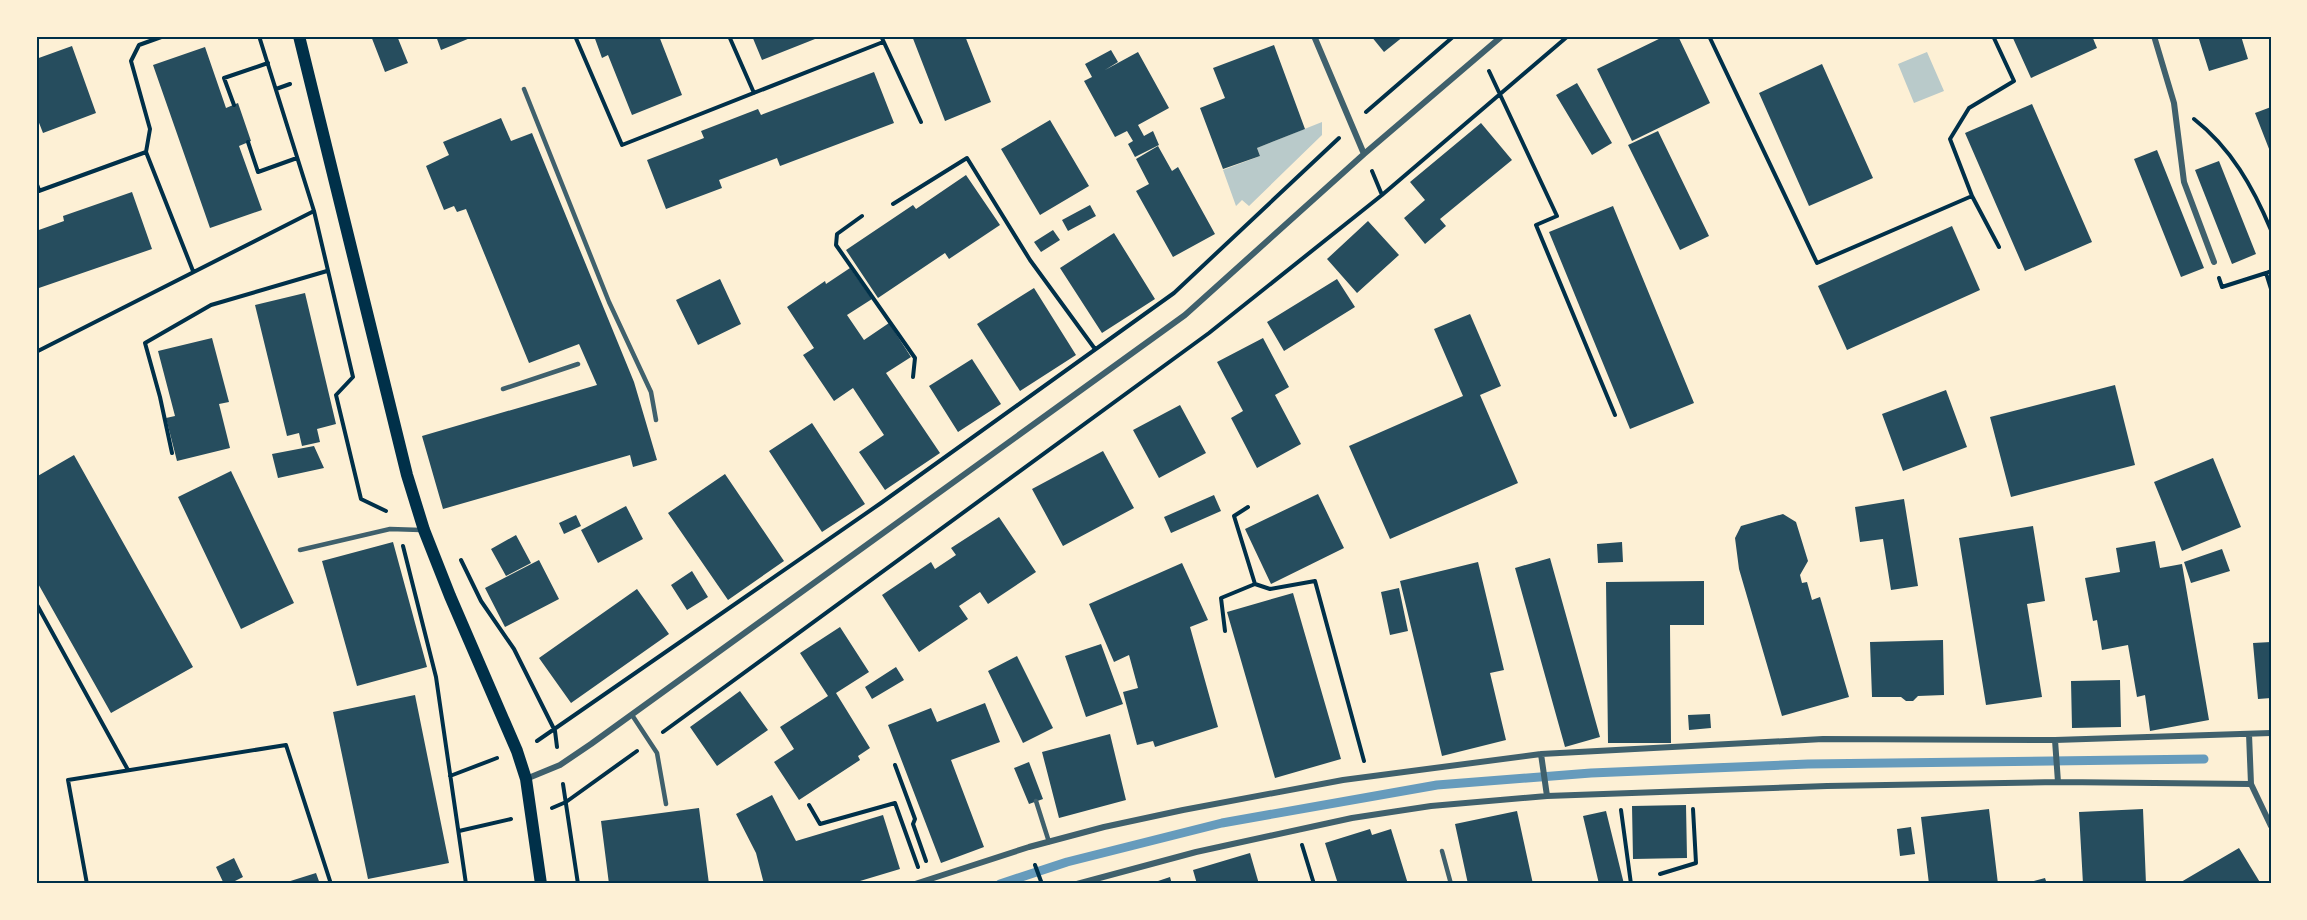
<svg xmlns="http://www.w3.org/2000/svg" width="2307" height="920" viewBox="0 0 2307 920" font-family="'Sofia Sans Condensed',sans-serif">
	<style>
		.green { fill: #b9caca }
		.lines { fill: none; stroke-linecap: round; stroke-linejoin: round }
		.stream { stroke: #669bbc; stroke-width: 9 }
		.building { fill: #264d5e }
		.path { stroke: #003049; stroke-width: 4 }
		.service { stroke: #3f606c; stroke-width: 4.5 }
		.minor { stroke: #3f606c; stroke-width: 6 }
		.secondary { stroke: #003049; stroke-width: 12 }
		.neatline { fill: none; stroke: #003049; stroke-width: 2 }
	</style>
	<rect width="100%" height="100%" fill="#fdf0d5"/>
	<path class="green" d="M1927 52 1944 91 1914 103 1898 64Z
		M1322 122V135L1249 206 1242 200 1236 206 1223 170 1260 156 1257 148Z"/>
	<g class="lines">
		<path class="stream" d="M1000 884 1067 862 1222 823 1437 785 1591 773 1808 764 2204 759"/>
	</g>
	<path class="building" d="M371 36H397L408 63 385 72Z
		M436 36H475L441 50Z
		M594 36H653L654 38 659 36 682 95 632 115 608 55 602 58Z
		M752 36H814L815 39 762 60Z
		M912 36H965L991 102 945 121Z
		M1371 36H1404L1384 52Z
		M1665 36H1678L1710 103 1632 141 1597 69Z
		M2012 36H2092L2097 48 2031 78Z
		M2198 36H2241L2248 59 2209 71Z
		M1274 45 1305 129 1257 148 1260 156 1223 169 1200 108 1225 98 1213 68Z
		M72 46 96 113 43 133 36 115V59Z
		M205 47 226 108 238 103 251 141 239 146 262 210 210 228 153 65Z
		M1111 50 1118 62 1105 70 1138 52 1169 108 1138 125 1144 136 1153 131 1159 145 1135 157 1128 144 1133 141 1127 131 1115 137 1084 81 1092 77 1085 64Z
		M1822 64 1873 178 1809 206 1759 93Z
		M874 72 894 123 780 166 777 158 719 180 722 188 666 209 647 160 704 138 701 131 758 109 761 115Z
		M1577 83 1612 143 1592 155 1556 95Z
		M2032 104 2092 242 2025 271 1965 133Z
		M2271 107V154L2255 113Z
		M501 118 511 141 532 133 634 382 657 460 633 467 630 455 443 509 422 436 597 385 579 344 529 363 466 209 457 212 454 206 444 210 426 166 449 155 443 142Z
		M1050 120 1089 186 1040 215 1001 149Z
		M1481 123 1512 160 1440 219 1446 226 1425 244 1404 218 1425 200 1410 182Z
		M1658 131 1709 236 1680 250 1628 145Z
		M1158 146 1172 171 1178 167 1215 234 1173 257 1136 191 1149 184 1136 159Z
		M2157 150 2204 268 2181 277 2134 159Z
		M2219 161 2256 254 2232 264 2195 170Z
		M966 175 1000 225 949 259 945 253 878 298 846 250 913 205 916 209Z
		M132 192 152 249 36 289V231L64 221 63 216Z
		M1090 205 1096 216 1068 231 1062 220Z
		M1613 206 1694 403 1630 429 1549 232Z
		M1368 221 1399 255 1357 293 1327 259Z
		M1952 226 1980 290 1847 350 1818 286Z
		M1053 230 1060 240 1041 252 1034 242Z
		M1114 233 1155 299 1102 333 1060 268Z
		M850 268 872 299 847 315 864 340 889 323 911 357 886 373 940 453 885 490 859 452 884 435 853 388 834 401 803 355 814 348 787 307 825 281 826 284Z
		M720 279 741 324 698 345 676 300Z
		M1337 279 1355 307 1284 351 1267 322Z
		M1034 288 1076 355 1020 391 977 324Z
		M305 293 336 424 317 429 320 442 302 446 299 433 287 436 255 305Z
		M1470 314 1501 386 1480 395 1518 483 1390 539 1349 446 1463 396 1434 329Z
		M212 338 229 402 219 404 230 448 177 461 166 418 175 416 158 351Z
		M1263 338 1289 387 1275 395 1301 444 1257 468 1231 418 1243 411 1217 362Z
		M972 359 1001 404 958 432 929 386Z
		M2115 385 2135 465 2011 497 1990 417Z
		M1946 390 1967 447 1903 471 1882 414Z
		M1180 405 1206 453 1159 478 1133 430Z
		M812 423 865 504 822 532 769 451Z
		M314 446 324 468 278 478 272 454Z
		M1103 451 1134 508 1063 546 1032 489Z
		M74 455 193 667 111 713 36 580V477Z
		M2213 458 2241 527 2182 551 2154 482Z
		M231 471 294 603 241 629 178 497Z
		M725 474 784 561 728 600 668 513Z
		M1318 494 1344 548 1271 584 1245 529Z
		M1214 495 1221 511 1171 533 1164 517Z
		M1904 499 1918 586 1891 590 1883 539 1860 542 1855 507Z
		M626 506 643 539 598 563 581 530Z
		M1783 514 1796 522 1808 561 1800 575 1802 583 1807 582 1812 600 1820 597 1849 697 1782 716 1739 569 1735 538 1741 526Z
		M576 515 581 526 564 534 559 523Z
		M999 517 1036 572 988 604 980 592 959 606 968 619 919 652 882 595 931 562 935 569 956 555 951 548Z
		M2033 526 2045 601 2027 604 2042 697 1986 705 1959 538Z
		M516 535 531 563 506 576 491 549Z
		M2155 541 2160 568 2182 564 2209 720 2150 731 2145 695 2137 697 2128 645 2102 650 2097 620 2093 621 2085 578 2120 572 2116 548Z
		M393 542 427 667 357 686 322 561Z
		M1622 542 1623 562 1598 563 1597 544Z
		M2222 549 2230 571 2191 583 2184 562Z
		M1550 558 1600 737 1565 747 1515 568Z
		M539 560 559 599 505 627 485 588Z
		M1478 562 1504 670 1490 673 1506 740 1442 756 1400 581Z
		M1182 563 1208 620 1190 627 1218 727 1155 747 1153 741 1137 745 1123 692 1138 688 1129 655 1114 662 1089 604Z
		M692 571 708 597 687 610 671 585Z
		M1704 581V625H1670L1671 743H1608L1606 582Z
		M1399 588 1408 631 1390 635 1381 592Z
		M637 589 669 634 571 703 539 658Z
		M1293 593 1341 759 1275 778 1227 612Z
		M840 627 869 672 836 693 870 748 858 756 860 760 799 800 774 762 794 749 780 727 828 696 800 653Z
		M1943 640 1944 695 1918 696 1913 701H1906L1901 697H1872L1870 642Z
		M2271 642V698L2258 699 2253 643Z
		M1101 644 1123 704 1086 717 1065 656Z
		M1017 656 1053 728 1023 743 988 671Z
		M896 667 904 680 872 699 865 687Z
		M2120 680 2121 727 2072 728 2071 681Z
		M740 691 768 730 717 766 690 727Z
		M415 695 449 863 368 879 333 712Z
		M985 703 1000 742 951 760 984 847 941 863 888 725 931 708 937 722Z
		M1710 714 1711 728 1689 730 1688 715Z
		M1110 734 1126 800 1059 818 1042 752Z
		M1029 762 1043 799 1029 804 1014 768Z
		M772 795 796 841 883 815 900 869 850 884H764L756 853 736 814Z
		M1686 805 1687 858 1633 859 1632 806Z
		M699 808 709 884H609L601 821Z
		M1989 809 1998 884H1929L1921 817Z
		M2143 809 2146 884H2083L2079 812Z
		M1517 811 1533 884H1468L1455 824Z
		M1606 811 1624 884H1599L1583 816Z
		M1911 827 1915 854 1900 856 1897 829Z
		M1370 829 1372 835 1391 829 1408 884H1338L1325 843Z
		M2239 848 2261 884H2182L2181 882Z
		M1250 853 1259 884H1197L1193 870Z
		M234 858 243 877 229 884H224L216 867Z
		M316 873 320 884H284V883Z
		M1170 877 1172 884H1149Z
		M2045 878 2047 884H2027V883Z"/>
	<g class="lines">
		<path class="path" d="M164 36 139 45 131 61 150 129 146 152 193 271
			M259 36 314 211 353 377 336 395 361 499 386 511
			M575 36 622 145 883 42
			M729 36 754 93
			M881 36 921 122
			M1709 36 1817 263 1972 196
			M1993 36 2014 81 1969 108 1950 139 1972 196 1999 247
			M1489 71 1557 216 1536 225 1615 415
			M276 89 290 84
			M234 105 224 78 268 63
			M1366 112 1454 36
			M2194 119C2231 148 2253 187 2271 230
			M248 142 258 172 297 158
			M1372 171 1382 195
			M36 182 39 190
			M36 192 146 152
			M893 204 967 158 1030 260 1095 349
			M862 216 837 234 836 245 915 358 913 377
			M2271 271 2266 273 2271 289
			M2219 278 2222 287 2266 273
			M36 352 314 211
			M172 453 160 397 145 343 211 305 327 271
			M1248 507 1234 516 1255 584
			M403 546 436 677 466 884
			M461 560 481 601 514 649 555 731 557 747
			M36 603 128 770
			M1225 631 1221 598 1255 584 1270 589 1315 581 1364 761
			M663 732 1209 333 1382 195 1568 36
			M537 741 881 503 1174 293 1339 138
			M895 765 915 819 913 824 926 861
			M450 776 497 758
			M563 784 578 884
			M809 805 820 824 895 803 918 867
			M552 808 566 802 637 751
			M1621 810 1631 884
			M459 831 511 819
			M1302 845 1314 884
			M1035 865 1042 884
			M1660 874 1696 863 1693 809
			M87 884 68 780 286 745 331 884"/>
		<path class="service" d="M524 89 609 302 651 392 656 420
			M503 389 578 364
			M300 550 390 529 421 530
			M632 715 657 753 666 804
			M1036 801 1049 842
			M1442 851 1451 884"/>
		<path class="minor" d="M1314 36 1364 154
			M2154 36 2174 103 2184 182 2214 262
			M2249 734 2251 784 2271 826
			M2055 740 2058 782
			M1541 754 1547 796
			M526 779 560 765 591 744 1185 315 1364 154 1502 36
			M915 884 1029 847 1104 827 1183 810 1343 780 1541 754 1823 739 2055 740 2271 733
			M1077 884 1196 852 1352 818 1431 806 1547 796 1827 786 2058 782 2251 784"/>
		<path class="secondary" d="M299 36 407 475 424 530 450 596 517 751 526 779 541 884"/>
	</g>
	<rect width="2307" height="920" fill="none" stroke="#fdf0d5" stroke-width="75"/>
	<rect x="38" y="38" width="2232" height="844" class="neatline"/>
</svg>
